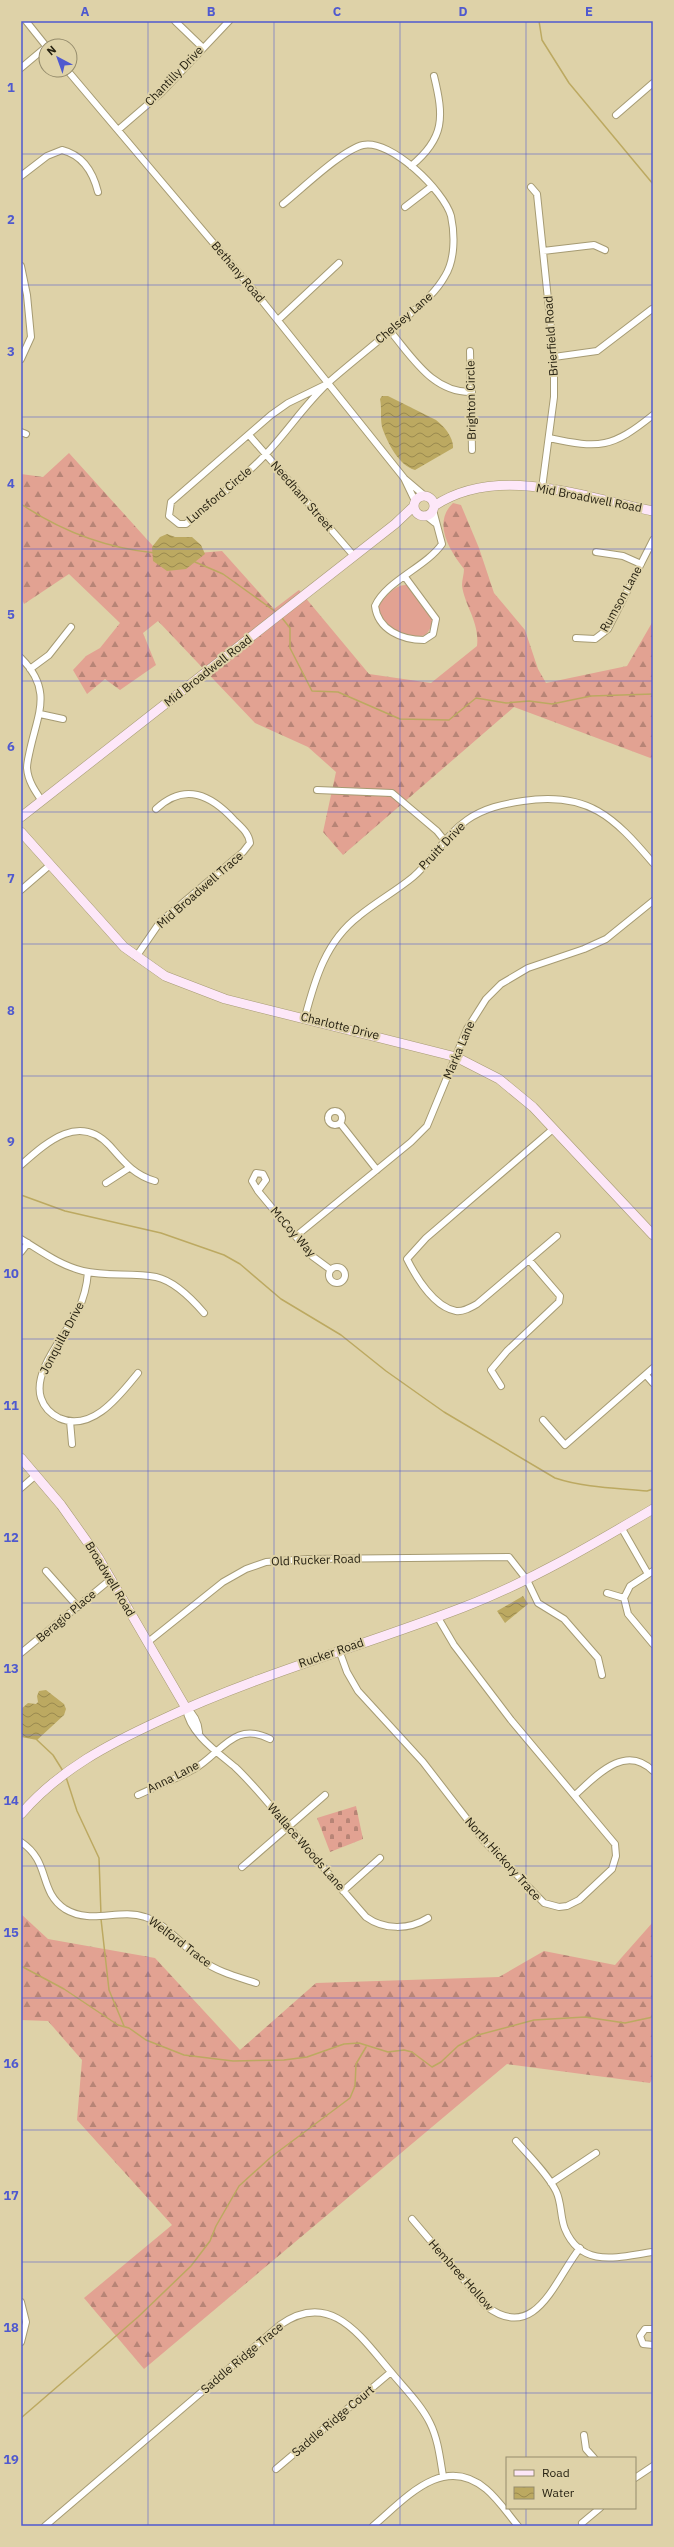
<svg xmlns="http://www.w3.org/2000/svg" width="674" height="2547" viewBox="0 0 674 2547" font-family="'IBM Plex Sans',sans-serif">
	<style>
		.grass { fill: #e2a292 }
		.forest { fill: url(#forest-firs) }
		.cemetery { fill: url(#cemetery-stones) }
		.water { fill: url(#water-waves) }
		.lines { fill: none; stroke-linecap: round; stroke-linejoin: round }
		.stream { stroke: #bca961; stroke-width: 1.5 }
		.street-casing { stroke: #a69b73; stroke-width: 8 }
		.secondary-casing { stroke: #a69b73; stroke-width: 10 }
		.street { stroke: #fff; stroke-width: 6 }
		.secondary { stroke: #fde7f8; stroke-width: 9 }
		.grid { fill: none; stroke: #4f59cf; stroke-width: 1; stroke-opacity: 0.55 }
		.labels { text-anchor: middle; stroke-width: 4; stroke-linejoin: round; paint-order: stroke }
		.street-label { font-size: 12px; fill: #272212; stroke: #ded2a8 }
		.neatline { fill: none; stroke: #4f59cf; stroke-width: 1.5 }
		.grid-label { font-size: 13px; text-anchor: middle; font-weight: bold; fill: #4f59cf }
	</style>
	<defs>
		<pattern id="forest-firs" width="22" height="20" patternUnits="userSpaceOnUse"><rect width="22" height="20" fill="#e2a292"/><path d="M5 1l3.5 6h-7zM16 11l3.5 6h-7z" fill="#b78476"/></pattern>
		<pattern id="cemetery-stones" width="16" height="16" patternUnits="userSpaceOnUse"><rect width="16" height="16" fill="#e2a292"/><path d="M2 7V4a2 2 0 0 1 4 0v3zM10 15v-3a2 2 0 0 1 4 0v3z" fill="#b78476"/></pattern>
		<pattern id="water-waves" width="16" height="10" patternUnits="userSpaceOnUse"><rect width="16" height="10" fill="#bca961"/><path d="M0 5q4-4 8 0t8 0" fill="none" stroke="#99894f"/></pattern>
	</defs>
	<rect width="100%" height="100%" fill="#ded2a8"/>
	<path class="grass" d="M407 585 433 619V624L426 635C406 641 383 627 378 608 383 598 395 584 407 585Z"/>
	<path class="forest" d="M69 453 162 556 222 551 274 609 299 590 369 674 431 683 477 646C480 622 464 605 462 585 462 580 464 574 464 569 450 551 432 523 453 503L461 505 479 548 494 593 525 630 538 669 546 683 627 666 653 621V759L514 707 343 855 323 832 336 772 308 747 255 723 158 621 143 633 156 665 120 690 105 679 87 694 73 670 86 656 100 648 120 623 69 574 24 604 21 597V474L43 477Z
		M21 1914 48 1939 155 1958 240 2050 316 1983 499 1977 544 1951 615 1965 653 1922V2077L650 2083 507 2064 144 2369 84 2298 172 2225 77 2120 82 2060 48 2021 21 2020Z"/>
	<path class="cemetery" d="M356 1806 363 1839 330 1852 317 1818Z"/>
	<path class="water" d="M382 396H388L436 420C444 426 454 438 453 448L415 470C399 466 387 442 382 427 380 418 382 408 380 399Z
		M167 534 175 537H192L201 545 205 554 186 569 167 571 153 561 152 547 160 537Z
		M523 1596 528 1604 505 1623 497 1611Z
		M46 1690 64 1704 66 1709 64 1715 37 1740 21 1737V1709L28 1703 36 1704 38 1702 37 1696 39 1691Z"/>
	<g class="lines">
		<path class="stream" d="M539 21 542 40 569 83 653 184
			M21 504C61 531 106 548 155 553
			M195 562 223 574 276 612
			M282 618 290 628V648L312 691 338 692 400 719 449 720 476 698 506 703 529 701 552 704 591 696 653 694
			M21 1195 65 1211 161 1233 224 1255 240 1264 281 1299 341 1335 386 1371 444 1412 555 1478C585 1488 616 1488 647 1491L653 1489
			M37 1740 53 1755 63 1771
			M66 1777 77 1811 99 1858 101 1915
			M101 1919 109 1990 124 2026
			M21 1966 64 1989 118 2025 129 2028 146 2040 184 2055 233 2061 284 2060 307 2057 344 2044 359 2043 388 2052 404 2050 412 2052 432 2067 441 2062 458 2046 478 2035 534 2020 585 2017 625 2023 653 2017
			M21 2418 138 2317 191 2266 210 2241 216 2226 239 2186 271 2157 350 2098 355 2086 356 2064 366 2047"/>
		<defs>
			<path id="street" d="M26 21 46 46
				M175 21 202 47
				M21 68 46 47
				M67 70 259 297 404 478 415 501
				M616 115 653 83
				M118 130 161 93 229 21
				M411 166C445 138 444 117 434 76
				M21 176 47 156 62 150C82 155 93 172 98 192
				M531 187 537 194 554 357V397L542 488
				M283 204C302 189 342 150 363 145 391 139 444 191 451 216 455 235 455 260 445 276 435 294 419 306 403 320 379 341 353 361 329 382 305 404 288 431 266 454 242 480 212 501 186 524H179L169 516 171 502 271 415 288 403 329 383
				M405 207 431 187
				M543 251 594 245 605 250
				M21 266 27 295 31 337 21 359
				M278 320 339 263
				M390 331C413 358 433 393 472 392
				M470 351 472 450
				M554 357 597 351 652 309
				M21 432 26 434
				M249 435 354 556
				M549 438C600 449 612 448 653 415
				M405 479 425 496
				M425 515 435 523
				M596 552 623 556 641 564
				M405 577 436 619 433 634 424 640C402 640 378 630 375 606 386 581 426 567 442 544L433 510
				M576 638 595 639 608 629 653 540
				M21 658C53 690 38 713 30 750 29 755 27 762 27 768 28 781 35 791 42 801
				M30 669 49 655 71 627
				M40 714 63 719
				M317 790 392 793 437 831 445 841
				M21 890 50 865
				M136 957 160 922 243 852 250 843C249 833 241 827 234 820 211 795 185 782 156 809
				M305 1017C315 979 326 941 359 916 376 902 396 891 413 877 433 860 445 835 467 820 484 808 503 804 523 801 588 791 614 817 653 863
				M328 1118a7 7 0 1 1 14 0a7 7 0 1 1-14 0Z
				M340 1123 377 1170
				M553 1129 426 1238 407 1259C416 1277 434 1307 456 1311 463 1312 470 1308 477 1304L557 1236
				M21 1165C46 1143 79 1112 110 1146 124 1162 134 1175 155 1181
				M256 1173 263 1174 266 1180 258 1191 252 1181Z
				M106 1183 129 1168
				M258 1191 312 1256 331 1270
				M296 1236 411 1142 427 1126 467 1029 486 999 501 984 528 968 584 949 606 939 653 901
				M21 1239C41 1251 59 1265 83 1271 107 1277 132 1272 156 1277 174 1281 192 1299 204 1313
				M21 1252 28 1243
				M329 1275a8 8 0 1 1 16 0a8 8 0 1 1-16 0Z
				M88 1272C87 1285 84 1298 78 1310 67 1334 32 1370 41 1398 44 1407 51 1414 59 1418 92 1433 120 1395 138 1373
				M646 1375 653 1383
				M501 1386 491 1370 507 1351 559 1302 560 1296 529 1260
				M543 1420 565 1445 653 1368
				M70 1421 72 1444
				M21 1488 36 1475
				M621 1527 648 1574
				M46 1571 78 1607
				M653 1571 630 1586 624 1598 628 1614 653 1644
				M607 1593 624 1598
				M148 1642 223 1582 246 1569 266 1562 308 1559 509 1557 527 1580 538 1603 564 1619 598 1658 602 1675
				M339 1650 347 1672 358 1691 423 1762 484 1841 544 1903 559 1907 567 1906 579 1900 612 1869 616 1856 615 1844 511 1720 454 1645 437 1616
				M21 1653 111 1579
				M186 1708C189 1733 217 1752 235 1767 252 1783 267 1802 282 1819 310 1852 338 1885 366 1917 384 1930 409 1930 428 1918
				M186 1708C194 1714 198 1721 199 1732
				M138 1795C157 1786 176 1779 194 1769 221 1754 234 1720 270 1739
				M575 1795C596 1776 625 1743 653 1771
				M21 1842C51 1862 38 1891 65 1909 91 1925 119 1908 145 1917 166 1923 185 1949 203 1961 218 1972 238 1977 256 1983
				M242 1867 325 1795
				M343 1891 380 1858
				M516 2141C529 2156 547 2173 556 2191 562 2203 560 2217 565 2229 582 2270 621 2256 653 2252
				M551 2183 596 2153
				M412 2219 486 2306C536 2344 555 2279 580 2248
				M21 2302 26 2322 21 2342
				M653 2329H645L640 2336 643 2344 653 2345
				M584 2435 586 2449 594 2458
				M276 2469 391 2372
				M635 2478 653 2466
				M582 2523 600 2508
				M45 2526 280 2325C331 2289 361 2337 391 2372 404 2388 421 2404 430 2423 438 2439 440 2458 443 2476
				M373 2526C405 2499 443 2453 486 2489 498 2499 508 2514 518 2526"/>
			<path id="secondary" d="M414 506a10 10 0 1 1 20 0a10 10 0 1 1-20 0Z
				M434 506C498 463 585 498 653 511
				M21 817 395 524 414 506
				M21 832 124 947 165 976 225 999 456 1057 499 1079 533 1107 653 1235
				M21 1458 61 1505 98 1557 186 1708
				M21 1814C60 1769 109 1744 161 1720 259 1674 363 1646 464 1607 531 1581 592 1545 653 1509"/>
		</defs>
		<use href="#street" class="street-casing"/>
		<use href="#secondary" class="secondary-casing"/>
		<use href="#street" class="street"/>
		<use href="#secondary" class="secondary"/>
	</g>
	<path class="grid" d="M148 21V2526M274 21V2526M400 21V2526M526 21V2458M21 154H653M21 285H653M21 417H653M21 549H653M21 681H653M21 812H653M21 944H653M21 1076H653M21 1208H653M21 1339H653M21 1471H653M21 1603H653M21 1735H653M21 1866H653M21 1998H653M21 2130H653M21 2262H653M21 2393H653M526 2508V2526"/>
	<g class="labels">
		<g class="street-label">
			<text transform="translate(174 76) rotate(-46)" y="4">Chantilly Drive</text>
			<text transform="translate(238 272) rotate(50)" y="4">Bethany Road</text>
			<text transform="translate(404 318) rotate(-41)" y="4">Chelsey Lane</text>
			<text transform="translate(551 336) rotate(-94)" y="4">Brierfield Road</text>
			<text transform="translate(471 400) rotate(-91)" y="4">Brighton Circle</text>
			<text transform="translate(219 495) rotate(-40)" y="4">Lunsford Circle</text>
			<text transform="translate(302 496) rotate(49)" y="4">Needham Street</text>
			<text transform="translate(589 498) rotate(11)" y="4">Mid Broadwell Road</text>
			<text transform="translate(621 599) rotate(-61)" y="4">Rumson Lane</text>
			<text transform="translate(208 671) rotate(-38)" y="4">Mid Broadwell Road</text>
			<text transform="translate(442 846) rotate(-46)" y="4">Pruitt Drive</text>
			<text transform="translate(200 890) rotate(-41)" y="4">Mid Broadwell Trace</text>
			<text transform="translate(340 1026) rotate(14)" y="4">Charlotte Drive</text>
			<text transform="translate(459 1050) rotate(-67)" y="4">Marka Lane</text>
			<text transform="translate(293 1232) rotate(49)" y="4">McCoy Way</text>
			<text transform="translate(62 1338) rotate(-62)" y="4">Jonquilla Drive</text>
			<text transform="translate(316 1560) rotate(-2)" y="4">Old Rucker Road</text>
			<text transform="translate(110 1579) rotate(59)" y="4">Broadwell Road</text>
			<text transform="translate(66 1616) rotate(-40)" y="4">Beragio Place</text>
			<text transform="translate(331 1653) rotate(-19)" y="4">Rucker Road</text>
			<text transform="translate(173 1777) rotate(-27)" y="4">Anna Lane</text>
			<text transform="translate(306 1847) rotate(49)" y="4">Wallace Woods Lane</text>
			<text transform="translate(503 1859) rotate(48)" y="4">North Hickory Trace</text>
			<text transform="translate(180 1942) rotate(37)" y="4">Welford Trace</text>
			<text transform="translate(461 2275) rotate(48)" y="4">Hembree Hollow</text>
			<text transform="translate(242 2358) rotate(-40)" y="4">Saddle Ridge Trace</text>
			<text transform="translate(333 2421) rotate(-40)" y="4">Saddle Ridge Court</text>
		</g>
	</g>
	<rect width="674" height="2547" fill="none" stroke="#ded2a8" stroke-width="44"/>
	<rect x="506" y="2457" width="130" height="52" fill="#ded2a8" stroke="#958c6c"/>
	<rect x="514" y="2470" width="20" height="6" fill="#fde7f8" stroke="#958c6c"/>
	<text x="542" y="2477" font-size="12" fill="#272212">Road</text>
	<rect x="514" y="2487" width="20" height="12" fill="url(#water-waves)" stroke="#958c6c"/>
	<text x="542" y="2497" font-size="12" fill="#272212">Water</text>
	<g transform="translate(58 58) rotate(319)"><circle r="19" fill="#ded2a8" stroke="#958c6c"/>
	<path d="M0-3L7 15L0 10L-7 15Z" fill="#4f59cf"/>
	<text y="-6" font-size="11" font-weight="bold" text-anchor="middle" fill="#272212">N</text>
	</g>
	<rect x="22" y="22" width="630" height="2503" class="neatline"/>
	<g class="grid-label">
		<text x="85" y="16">A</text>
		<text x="211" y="16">B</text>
		<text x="337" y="16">C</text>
		<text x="463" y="16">D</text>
		<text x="589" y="16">E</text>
		<text x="11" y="92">1</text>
		<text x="11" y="224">2</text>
		<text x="11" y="356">3</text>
		<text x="11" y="488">4</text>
		<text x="11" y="619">5</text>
		<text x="11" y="751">6</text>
		<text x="11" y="883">7</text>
		<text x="11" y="1015">8</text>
		<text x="11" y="1146">9</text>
		<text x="11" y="1278">10</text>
		<text x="11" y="1410">11</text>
		<text x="11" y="1542">12</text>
		<text x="11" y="1673">13</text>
		<text x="11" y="1805">14</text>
		<text x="11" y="1937">15</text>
		<text x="11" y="2068">16</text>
		<text x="11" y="2200">17</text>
		<text x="11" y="2332">18</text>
		<text x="11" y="2464">19</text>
	</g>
</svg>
